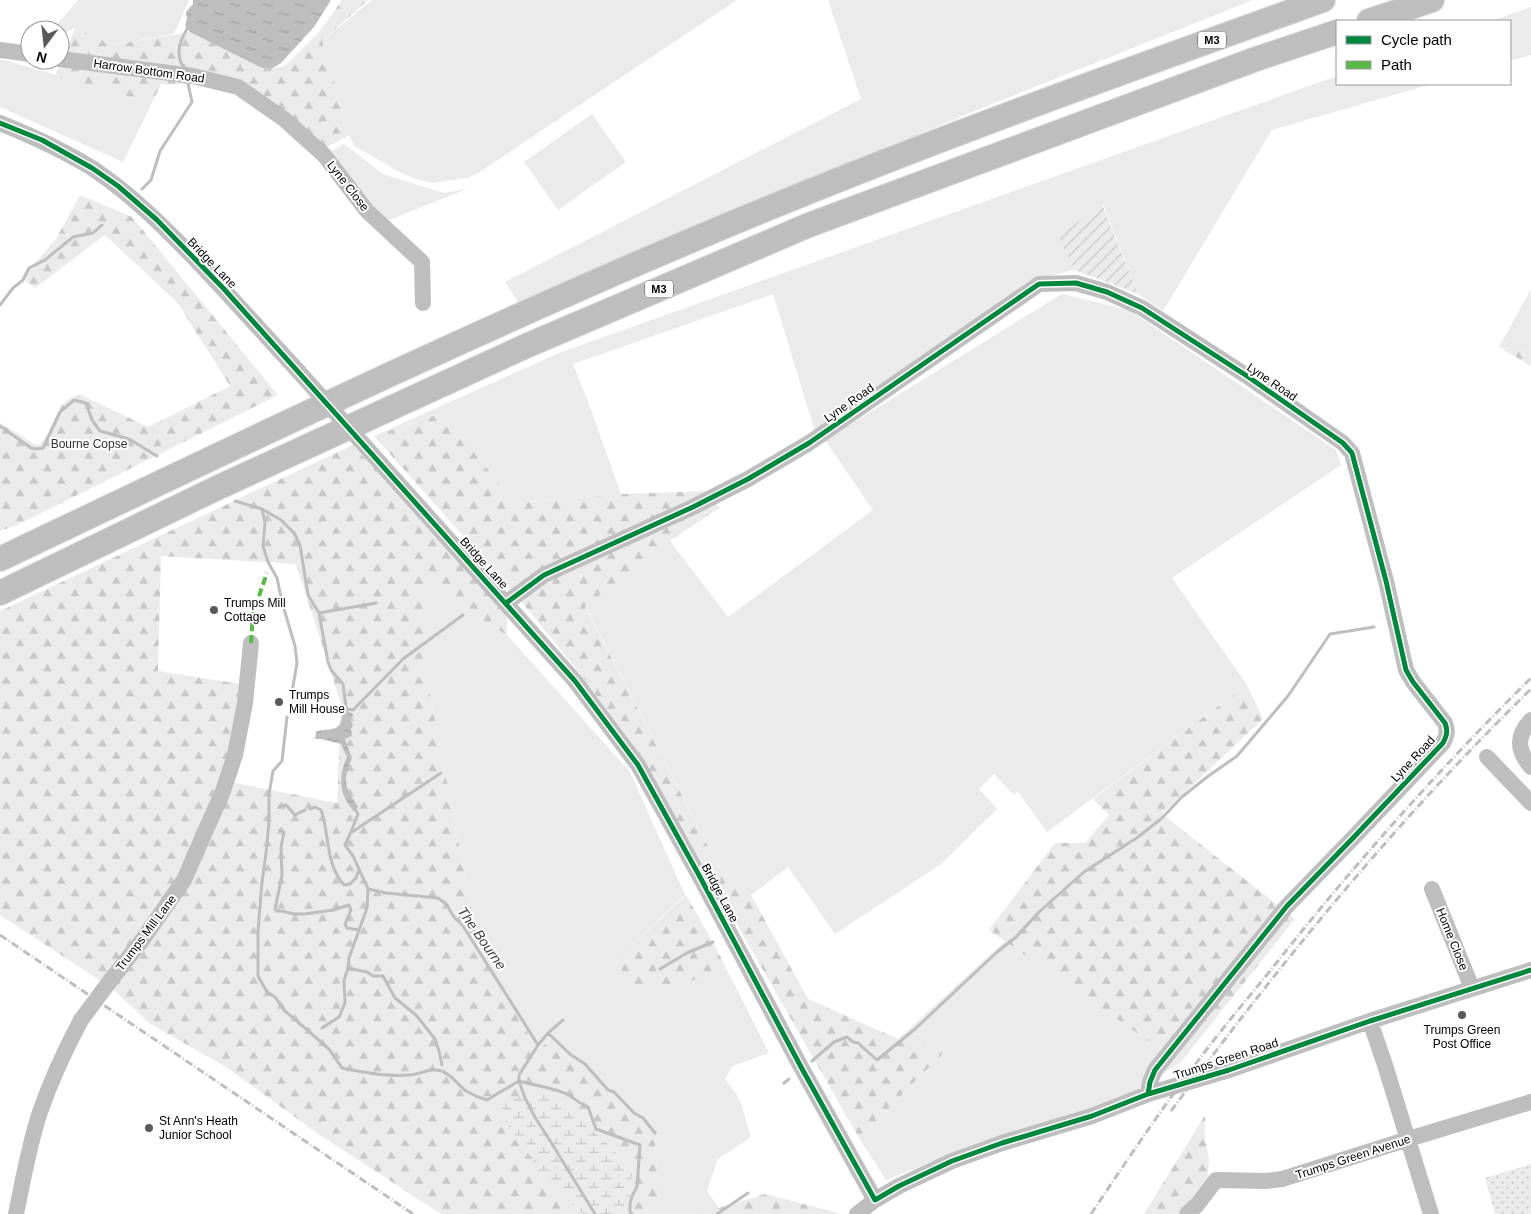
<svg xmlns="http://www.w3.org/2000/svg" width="1531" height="1214" viewBox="0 0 1531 1214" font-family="Arial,sans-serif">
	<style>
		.grass { fill: #ebebeb }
		.forest { fill: url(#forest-firs); fill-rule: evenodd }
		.wetland { fill: url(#wetland-marsh) }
		.park { fill: url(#park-dots) }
		.garden { fill: url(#garden-furrows) }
		.water { fill: url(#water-ripples) }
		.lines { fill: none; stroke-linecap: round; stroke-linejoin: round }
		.stream { stroke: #bebebe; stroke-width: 3 }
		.highway-casing { stroke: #dbdbdb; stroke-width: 26 }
		.minor { stroke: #bebebe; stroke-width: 16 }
		.highway { stroke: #bebebe; stroke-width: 24 }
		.rail { stroke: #bebebe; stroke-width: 3; stroke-dasharray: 8 2.5 1 2.5; stroke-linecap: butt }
		.minor-bridge { stroke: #bebebe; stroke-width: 16 }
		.quiet { stroke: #58b947; stroke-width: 4; stroke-dasharray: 8 4; stroke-linecap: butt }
		.cycleway-casing { stroke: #fff; stroke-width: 8 }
		.cycleway { stroke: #00873e; stroke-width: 5 }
		.poi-dot { fill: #595959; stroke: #fff; stroke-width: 2 }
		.labels { text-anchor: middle; stroke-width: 4; stroke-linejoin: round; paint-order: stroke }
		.shield { fill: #fff; stroke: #4c4c4c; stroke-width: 1 }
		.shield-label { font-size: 11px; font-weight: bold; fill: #000 }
		.street-label { font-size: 12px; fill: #000; stroke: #fff }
		.park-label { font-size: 12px; fill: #323232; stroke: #fff }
		.poi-label { font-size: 12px; fill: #000; stroke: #fff; text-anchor: start }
		.water-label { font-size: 14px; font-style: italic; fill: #434343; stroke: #fff }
	</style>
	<defs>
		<pattern id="forest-firs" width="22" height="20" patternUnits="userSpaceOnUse" patternTransform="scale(1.25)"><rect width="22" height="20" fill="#ebebeb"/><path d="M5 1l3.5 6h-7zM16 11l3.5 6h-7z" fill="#c8c8c8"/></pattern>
		<pattern id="wetland-marsh" width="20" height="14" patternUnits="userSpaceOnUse" patternTransform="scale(1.25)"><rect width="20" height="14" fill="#ebebeb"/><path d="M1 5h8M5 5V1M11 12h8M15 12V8" fill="none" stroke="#c8c8c8"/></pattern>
		<pattern id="park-dots" width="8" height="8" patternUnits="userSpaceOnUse" patternTransform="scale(1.25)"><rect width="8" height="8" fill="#ebebeb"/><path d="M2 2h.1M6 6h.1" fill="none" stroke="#c8c8c8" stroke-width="1.8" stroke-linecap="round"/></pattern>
		<pattern id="garden-furrows" width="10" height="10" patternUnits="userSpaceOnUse" patternTransform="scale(1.25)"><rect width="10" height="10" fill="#ebebeb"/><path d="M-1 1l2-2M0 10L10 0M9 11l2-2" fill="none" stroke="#c8c8c8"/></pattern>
		<pattern id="water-ripples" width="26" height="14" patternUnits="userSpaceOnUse" patternTransform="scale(1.25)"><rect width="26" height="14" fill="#bebebe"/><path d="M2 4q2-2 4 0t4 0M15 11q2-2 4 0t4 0" fill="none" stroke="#a2a2a2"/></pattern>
	</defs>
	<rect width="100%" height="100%" fill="#fff"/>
	<path class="grass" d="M78 0H189L174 34 112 45 75 28 60 35V30H52Z
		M372 0H737L478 173 467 178 432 183 413 178 395 170 385 163 354 146 349 135 322 41Z
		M828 0H1253L967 114 519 303 505 282 861 99Z
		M1531 7V55L1510 61V21H1491Z
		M0 60H5L152 103 123 162 0 107Z
		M1337 76V84H1432L1272 130 1163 311 1138 294 1103 204 1058 237 1075 270 1030 280 815 432 773 294 573 364 589 404 621 494 515 503 442 413 374 436 559 353Z
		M592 114 626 162 558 210 524 162Z
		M344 144 383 174 444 193 467 189 384 222 328 153Z
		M1531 289V352L1499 347Z
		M1062 294 1129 310 1336 450 1341 465 1172 578 1247 685 1047 832 1018 792 1014 795 994 774 979 789 997 809 941 864 835 934 788 867 751 895 722 874 585 605 670 541 728 617 873 510 825 440Z
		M426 585 507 635 630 772 685 895 616 960 678 986 726 968 769 1053 733 1066 725 1079 737 1095 742 1106 751 1137 718 1159 707 1191 719 1208 699 1214H661L654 1135 550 1039 538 1051 480 953 426 674Z
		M1005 941 1180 1063 1139 1089 1083 1112 987 1140 886 1180 859 1138 945 1051 898 1039Z"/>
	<path class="forest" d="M342 0H368L322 41 349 135 327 147 246 85 161 84 152 103 55 76 75 28 112 45 190 32 262 68 271 69 285 66 320 31Z
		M80 195 132 217 278 395 17 525 0 531V423L16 432 32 443 39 445C56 430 53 399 81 395L148 427 230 386 177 302 105 235 35 288 22 278 56 239Z
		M1499 347 1531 352V366Z
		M442 413 515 503 621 494 709 491 719 508 670 541 585 606 722 874 751 895 808 999 898 1039 945 1051 859 1138 642 758 582 676 516 595 374 436Z
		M353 445 507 614V635L426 585V674L480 953 538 1050 551 1039 654 1135 661 1214H627L625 1212 633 1169 551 1186 583 1214H441L317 1133 226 1067 149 1023 113 989 0 915V611ZM161 556 296 564 341 704 337 803 230 782 240 684 158 671Z
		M1247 685 1263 719 1162 814 1295 919 1180 1063 989 930 1055 843H1085L1109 815 1093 799Z
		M686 895 713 942 726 968 678 986 640 987 630 983 616 960Z
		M1205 1115V1139L1209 1159 1208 1173 1207 1179 1181 1212 1178 1214H1144Z
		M765 1194 838 1213V1214H699Z"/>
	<path class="wetland" d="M550 1088 633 1169 625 1212 627 1214H583L551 1186 493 1104Z"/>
	<path class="park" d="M1531 1164V1214H1495L1485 1178Z"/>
	<path class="garden" d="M1102 204 1138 294 1075 270 1058 237Z"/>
	<path class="water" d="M193 0H331L314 27 281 63 271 69 262 68 190 32 185 26 187 18 186 12 193 4Z
		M344 711 352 713 353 716 350 719 353 725 351 729 352 736 345 739 352 758C342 782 345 786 358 807L356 810 353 811C350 806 345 800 343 793 339 783 342 767 347 757L341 744 321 739H315L316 732C323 728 335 732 340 724 342 720 342 715 344 711Z"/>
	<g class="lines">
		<path class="stream" d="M185 71C184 66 181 64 180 60 177 47 181 40 187 29L190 28
			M142 189 151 180 160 151 192 102 187 79
			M0 305 13 288 23 280 29 268 45 260 73 237 93 233 102 225
			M0 426 31 448 37 449 43 448 60 412 74 400 86 403 92 420 100 431 129 439 157 456
			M235 501 262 509 281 520 294 533 300 545 308 595 319 613 328 662 331 670 343 684 347 715
			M262 509 265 522 263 546 268 562 277 578 282 602 295 646 297 663 292 692
			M319 613 376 603
			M347 709 353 710 403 659 463 615
			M287 717 282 761 273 771 269 794V823L266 853 262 882 258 931V976L267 992 275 997 284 1010 329 1049 342 1068C361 1072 390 1077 408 1075 420 1075 430 1067 442 1071 452 1075 458 1085 466 1091 473 1095 480 1098 487 1100L519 1081 525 1098 536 1119 554 1147 595 1214
			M279 807 286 805 295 815 305 810
			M354 808 358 814 351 832 345 845 353 856 368 889 386 893 438 898 446 904 454 917 463 926 538 1045 519 1075V1081C536 1086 551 1087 567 1094 574 1098 580 1104 588 1107L596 1129 640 1145 637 1187 632 1196 630 1204V1212L632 1214
			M310 809 315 807 321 810C330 835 325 864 344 885L350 884 356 878 359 869
			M280 830 284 832 281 847 282 876 275 909 277 911H282L294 914H305L333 910 349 905 351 910 345 924 347 928 359 930
			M352 832 441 773
			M368 889 367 908 349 958 348 968 367 972 373 976H383L395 998 416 1015 435 1039 439 1051 442 1065
			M660 969 687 953 713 942
			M322 1028 339 1017 345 1003 344 981 348 968
			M548 1033 563 1020
			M538 1045 548 1033 571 1055 585 1064 608 1090 614 1092 634 1113 643 1118 655 1133
			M812 1061 834 1042 847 1037 853 1042 858 1043 877 1060 915 1029 996 953 1016 937 1039 912 1084 872 1138 837 1162 818 1182 797 1207 777 1237 756 1288 696 1330 634 1374 627
			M784 1083 789 1079
			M717 1214 748 1193"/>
		<defs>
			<path id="highway" d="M1369 21 1432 0
				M0 559C254 438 508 315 769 208 951 133 1137 67 1323 0
				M0 593 217 488 526 346 809 225 1256 59 1337 32"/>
		</defs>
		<use href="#highway" class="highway-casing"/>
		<path class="minor" d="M0 50 30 54
			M60 59 193 76 238 87 284 119 324 155 367 211 422 262 423 303
			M0 123C32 136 63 150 92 168 131 194 163 226 195 259 230 296 264 334 299 372
			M381 464 575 681 638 765 700 877 801 1067 875 1200
			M506 603 544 575 693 507 748 479 809 443 1039 284 1076 283 1107 292 1142 308 1247 376 1343 443 1352 453 1386 581 1406 670 1413 682 1445 723C1448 731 1447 735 1443 743L1353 838 1287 906 1155 1070 1150 1082 1148 1094
			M1531 720C1516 736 1517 751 1531 767
			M1487 757 1531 803
			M1432 889 1472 988
			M107 985 143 939 184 880 223 791 235 755 245 703 251 643
			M1370 1021 1385 1065 1431 1214
			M16 1214C23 1180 29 1145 40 1112 51 1080 65 1050 81 1020
			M857 1214 875 1200 899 1186 952 1161 1002 1143 1092 1116 1148 1094 1229 1070 1370 1021 1531 970
			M1187 1214 1197 1205 1216 1180 1266 1181 1282 1179 1408 1139 1531 1102"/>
		<use href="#highway" class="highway"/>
		<path class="rail" d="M0 935 413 1214
			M1171 1111C1281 962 1399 818 1531 689
			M1091 1214C1127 1160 1164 1105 1204 1053 1225 1025 1248 998 1270 971 1351 868 1438 770 1531 678"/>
		<path class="minor-bridge" d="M299 372 381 464
			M81 1020 107 985"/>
		<path class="quiet" d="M251 643 253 613 267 573"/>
		<defs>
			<path id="cycleway" d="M0 123 42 140 92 168 118 186 157 220 224 289 575 681 638 765 700 877 801 1067 875 1200 899 1186 952 1161 1002 1143 1092 1116 1148 1094 1229 1070 1370 1021 1531 970
				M506 603 544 575 693 507 748 479 809 443 1039 284 1076 283 1107 292 1142 308 1247 376 1343 443 1352 453 1386 581 1406 670 1413 682 1445 723C1448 731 1447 735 1443 743L1353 838 1287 906 1155 1070 1150 1082 1148 1094"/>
		</defs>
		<use href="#cycleway" class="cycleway-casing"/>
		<use href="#cycleway" class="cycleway"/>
	</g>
	<g class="poi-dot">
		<circle cx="214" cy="610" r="5"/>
		<circle cx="279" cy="702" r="5"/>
		<circle cx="1462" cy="1015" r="5"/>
		<circle cx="149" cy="1128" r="5"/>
	</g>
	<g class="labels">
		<g class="shield">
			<rect x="1198" y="31.5" width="28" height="17" rx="4"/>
			<rect x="645" y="280.5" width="28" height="17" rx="4"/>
		</g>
		<g class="shield-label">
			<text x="1212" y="44">M3</text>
			<text x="659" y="293">M3</text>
		</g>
		<g class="street-label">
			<text transform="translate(149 71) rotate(8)" y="4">Harrow Bottom Road</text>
			<text transform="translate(348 186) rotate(52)" y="4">Lyne Close</text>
			<text transform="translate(212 263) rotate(46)" y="4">Bridge Lane</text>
			<text transform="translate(1272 382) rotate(34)" y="4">Lyne Road</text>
			<text transform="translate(849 403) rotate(-35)" y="4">Lyne Road</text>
			<text transform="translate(484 563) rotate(48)" y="4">Bridge Lane</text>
			<text transform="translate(1413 759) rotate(-47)" y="4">Lyne Road</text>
			<text transform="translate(720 893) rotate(62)" y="4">Bridge Lane</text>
			<text transform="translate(146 933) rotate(-53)" y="4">Trumps Mill Lane</text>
			<text transform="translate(1452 939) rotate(68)" y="4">Home Close</text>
			<text transform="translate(1226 1059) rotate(-18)" y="4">Trumps Green Road</text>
			<text transform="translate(1353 1157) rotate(-18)" y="4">Trumps Green Avenue</text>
		</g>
		<g class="park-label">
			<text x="89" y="448">Bourne Copse</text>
		</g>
		<g class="poi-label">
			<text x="224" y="607">Trumps Mill<tspan x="224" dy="14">Cottage</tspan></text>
			<text x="289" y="699">Trumps<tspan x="289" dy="14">Mill House</tspan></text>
			<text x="1462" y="1034" text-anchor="middle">Trumps Green<tspan x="1462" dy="14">Post Office</tspan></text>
			<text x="159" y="1125">St Ann's Heath<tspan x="159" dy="14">Junior School</tspan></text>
		</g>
		<g class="water-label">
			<text transform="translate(482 938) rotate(55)" y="5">The Bourne</text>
		</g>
	</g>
	<rect x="1336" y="20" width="175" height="65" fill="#ffffff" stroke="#999999"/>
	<rect x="1346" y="36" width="25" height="8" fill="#00873e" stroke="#999999"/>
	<text x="1381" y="45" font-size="15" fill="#000000">Cycle path</text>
	<rect x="1346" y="61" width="25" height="8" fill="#58b947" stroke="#999999"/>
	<text x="1381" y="70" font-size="15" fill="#000000">Path</text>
	<g transform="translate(45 45) rotate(195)"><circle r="24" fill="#ffffff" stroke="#999999"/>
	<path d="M0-4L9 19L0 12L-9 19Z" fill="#595959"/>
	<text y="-8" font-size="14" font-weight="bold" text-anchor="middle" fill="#000000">N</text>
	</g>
</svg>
